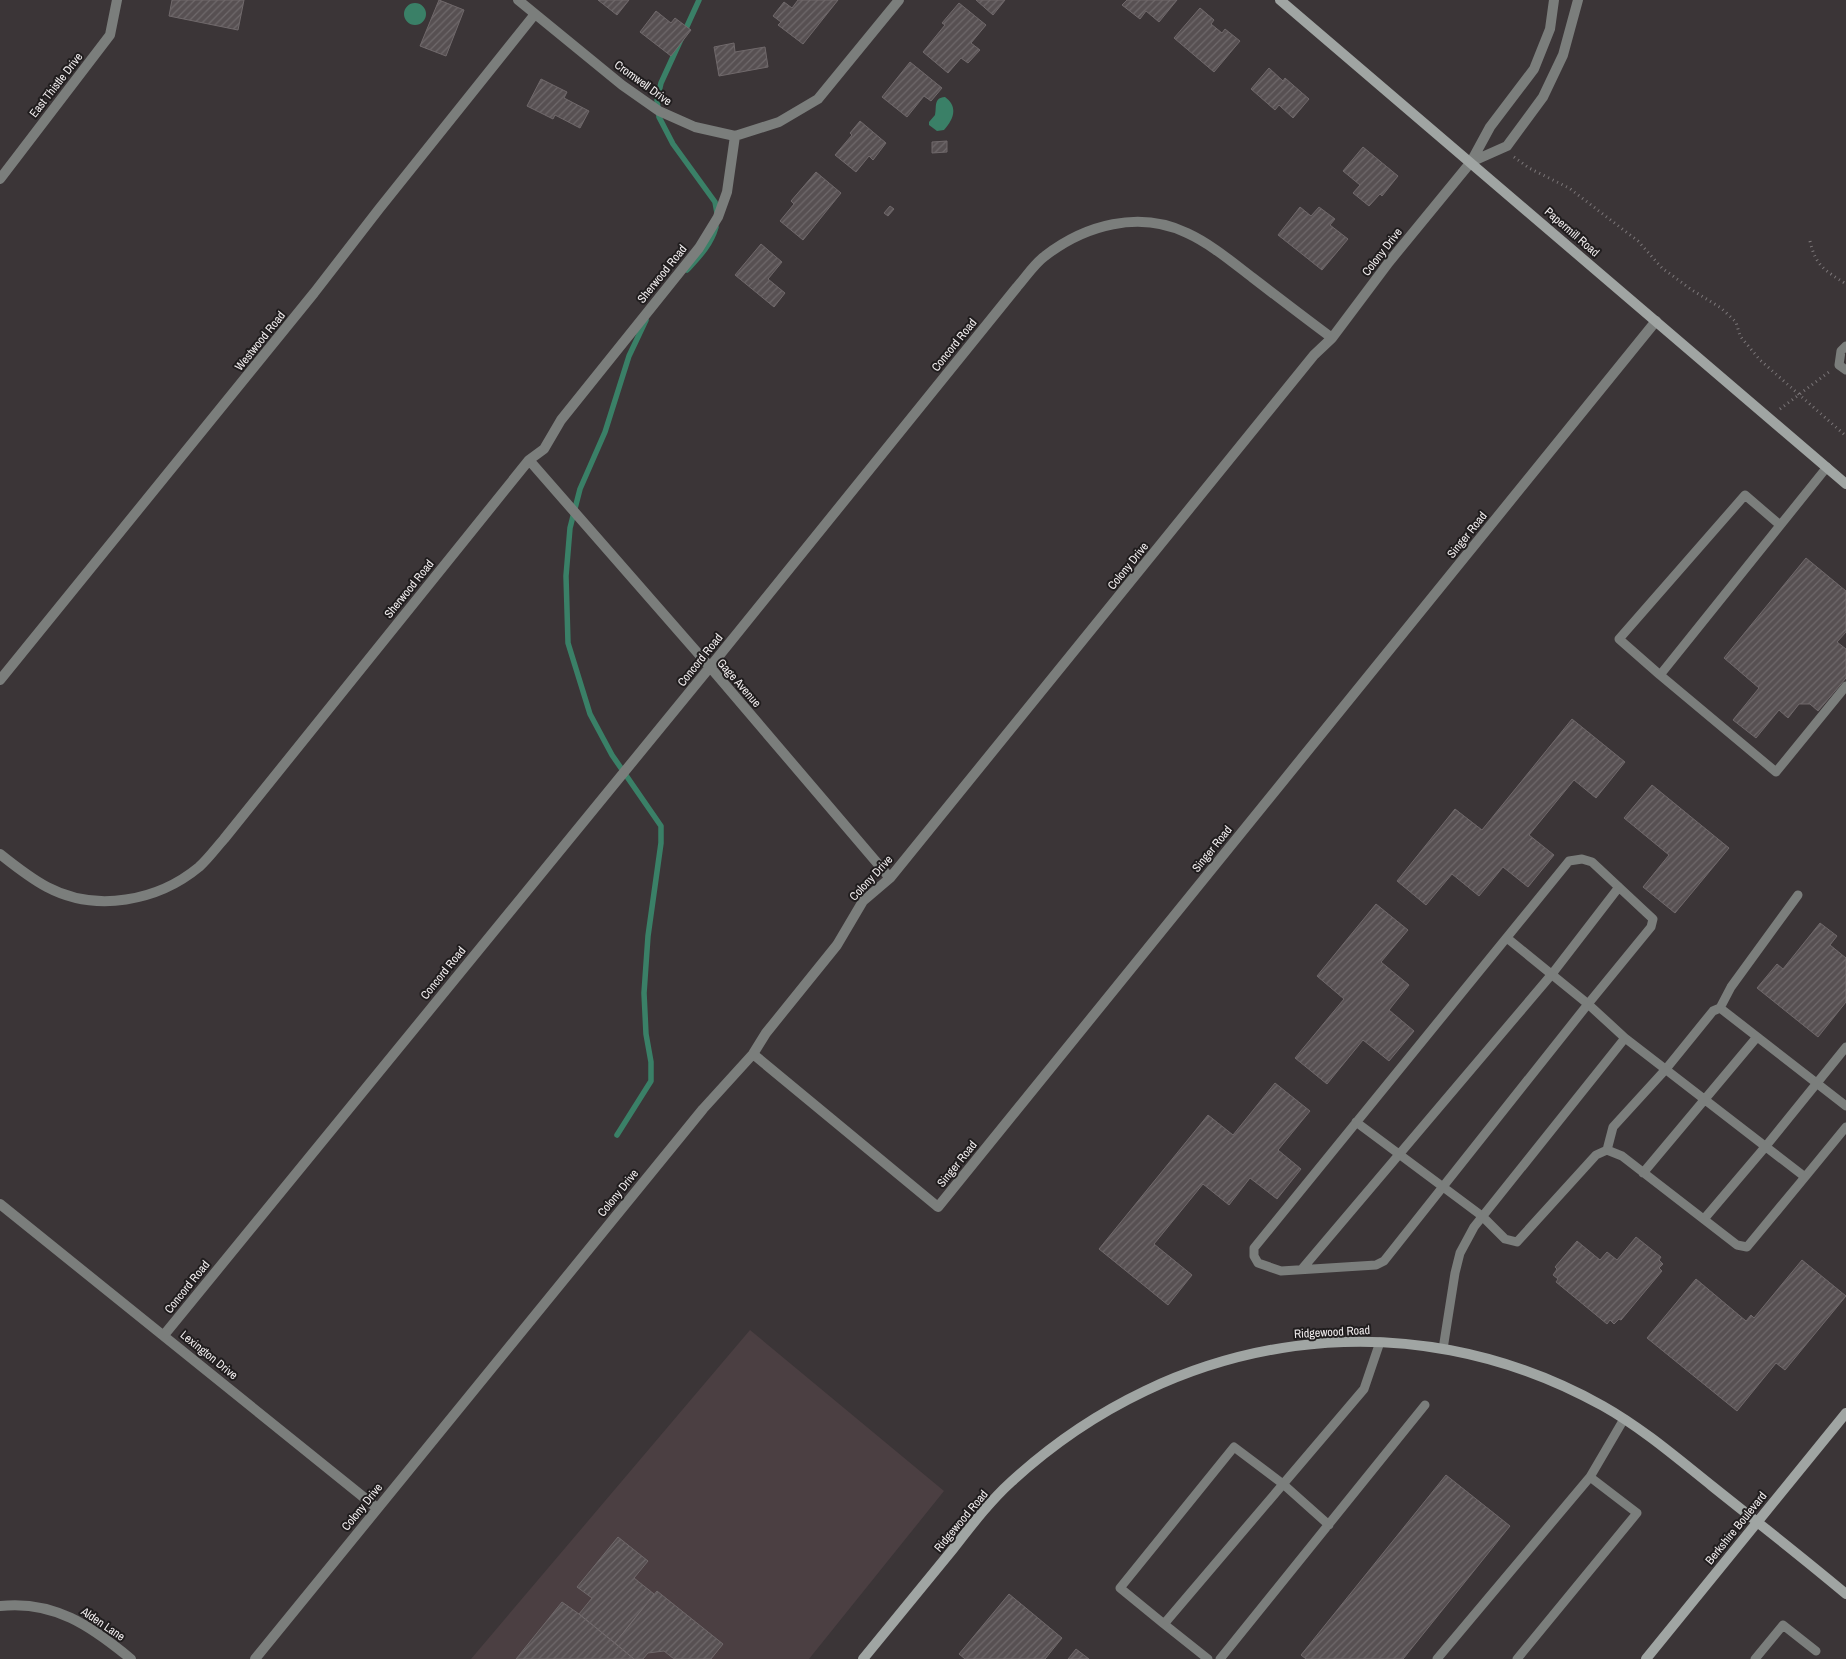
<svg xmlns="http://www.w3.org/2000/svg" width="1846" height="1659" viewBox="0 0 1846 1659" font-family="'Archivo Narrow',sans-serif">
	<style>
		.built { fill: #4b3f42 }
		.water { fill: #3a8067 }
		.lines { fill: none; stroke-linecap: round; stroke-linejoin: round }
		.stream { stroke: #3a8067; stroke-width: 5.5 }
		.building { fill: url(#building-hatch); stroke: #70696b }
		.path { stroke: #7c7779; stroke-width: 3; stroke-dasharray: 1 4; stroke-linecap: butt }
		.lane { stroke: #7b7e7c; stroke-width: 9 }
		.street { stroke: #7b7e7c; stroke-width: 10 }
		.secondary { stroke: #a0a5a3; stroke-width: 10 }
		.labels { text-anchor: middle; stroke-width: 4; stroke-linejoin: round; paint-order: stroke }
		.street-label { font-size: 12px; fill: #f0eced; stroke: #201d1e }
	</style>
	<defs>
		<pattern id="building-hatch" width="6" height="6" patternUnits="userSpaceOnUse" patternTransform="scale(1.25)"><rect width="6" height="6" fill="#575052"/><path d="M-1 1l2-2M0 6l6-6M5 7l2-2" fill="none" stroke="#6f696b"/></pattern>
	</defs>
	<rect width="100%" height="100%" fill="#3b3537"/>
	<path class="built" d="M750 1330 944 1491 809 1659H471Z"/>
	<path class="water" d="M404 14a11 11 0 1 1 22 0a11 11 0 1 1-22 0Z
		M945 97C959 107 953 120 944 130L937 131 929 125V122L935 115C937 107 933 98 945 97Z"/>
	<g class="lines">
		<path class="stream" d="M699 0 661 83 657 100 659 117 673 144 715 202 717 213
			M687 270C699 257 711 245 716 227
			M617 1135 651 1081V1062L646 1034 644 993 648 936 661 843V826L612 755 590 714 568 643 566 576 570 528 580 489 605 432 629 356 646 320"/>
	</g>
	<path class="building" d="M172 0H244L238 30 169 16Z
		M439 0 464 10 446 56 420 46Z
		M598 0H629L617 15Z
		M798 0H838L803 44 778 25 781 22 773 16 784 2 792 8Z
		M976 0H1005L993 15Z
		M1127 0H1177L1159 22 1146 11 1140 19 1122 5Z
		M959 3 986 25 971 43 980 50 968 63 961 58 948 73 923 52 945 25 942 23Z
		M1200 8 1214 20 1211 24 1222 33 1225 29 1240 41 1214 72 1174 38Z
		M656 11 671 23 675 18 691 30 671 56 640 32Z
		M734 43 735 52 765 47 768 67 719 76 714 47Z
		M910 62 942 88 931 101 924 96 907 117 882 97Z
		M1269 68 1283 81 1285 78 1309 99 1293 118 1279 105 1275 110 1251 89Z
		M541 79 567 92 564 98 589 111 580 128 555 115 553 119 527 106Z
		M860 121 886 143 873 160 869 156 856 172 835 155 852 135 850 133Z
		M947 141V152L932 153V142Z
		M1363 147 1398 176 1382 196 1380 194 1369 206 1353 193 1360 185 1343 171Z
		M816 172 841 193 803 240 780 221 794 204 791 201Z
		M890 206 894 209 888 216 884 213Z
		M1300 207 1311 216 1319 207 1335 219 1330 225 1348 239 1322 270 1278 235Z
		M761 244 782 262 768 279 785 293 774 307 735 275Z
		M1806 558 1846 591V632L1837 642 1846 649V678L1818 711 1810 704H1799L1788 718 1779 710 1756 738 1733 720 1759 688 1724 658Z
		M1572 719 1625 762 1596 798 1574 780 1529 835 1554 855 1528 887 1503 867 1479 896 1452 874 1426 905 1397 881 1455 809 1482 830Z
		M1652 785 1729 848 1675 913 1643 887 1669 855 1624 818Z
		M1376 904 1408 930 1381 962 1409 985 1389 1010 1414 1031 1389 1061 1363 1040 1327 1084 1295 1058 1344 999 1317 976Z
		M1820 923 1837 936 1830 945 1846 958V1002L1818 1037 1757 988 1777 964 1783 969Z
		M1275 1083 1310 1111 1278 1150 1301 1169 1277 1199 1250 1178 1229 1205 1203 1184 1154 1244 1192 1275 1168 1305 1099 1249 1208 1115 1233 1135Z
		M1636 1237 1661 1257 1659 1260 1663 1264 1659 1268 1662 1271 1621 1320 1619 1319 1614 1324 1610 1320 1607 1324 1556 1282 1558 1279 1553 1275 1557 1269 1555 1267 1577 1241 1600 1260 1607 1252 1617 1260Z
		M1802 1260 1846 1296 1785 1370 1776 1363 1737 1411 1647 1338 1696 1279 1746 1321 1751 1315 1754 1318Z
		M1446 1475 1510 1526 1403 1659H1306L1301 1655Z
		M618 1537 648 1561 634 1578 654 1594 615 1643 579 1614 592 1598 577 1587Z
		M657 1591 723 1644 711 1659H674L664 1651 648 1653 643 1659H634L615 1643Z
		M1009 1594 1062 1638 1045 1659H965L959 1654Z
		M562 1602 579 1614 634 1659H516Z
		M1076 1649 1089 1659H1068Z"/>
	<g class="lines">
		<path class="path" d="M1514 157 1529 168 1569 188 1638 241 1662 268 1692 290 1721 308 1736 322 1740 336 1760 360 1846 436
			M1810 241C1816 267 1825 270 1846 284
			M1780 409 1829 372"/>
		<path class="lane" d="M1846 346 1841 351 1839 365 1846 370
			M1827 467 1660 675 1776 772 1846 686
			M1660 675 1619 639 1745 495 1780 525
			M1507 938 1588 1004 1384 1261 1376 1265 1281 1271 1258 1263 1254 1256V1248L1569 861 1582 859 1592 862 1653 919 1651 927 1588 1004 1625 1038 1805 1177 1846 1127
			M1720 1008 1731 987 1798 895
			M1356 1122 1482 1216 1505 1239 1517 1242 1596 1155 1607 1150 1622 1156 1737 1245 1747 1247 1805 1177
			M1607 1150 1613 1127 1666 1069 1713 1011 1720 1008 1846 1106
			M1643 1173 1757 1037
			M1704 1219 1766 1146 1846 1047
			M1302 1269 1552 974 1619 887
			M1443 1349 1455 1273 1460 1253 1474 1227 1625 1038
			M1164 1624 1120 1588 1234 1447 1283 1484 1329 1525
			M1208 1659 1164 1624 1364 1389 1380 1342
			M1220 1659 1425 1405
			M1437 1659 1590 1477
			M1517 1659 1637 1513 1590 1477 1624 1419
			M1755 1659 1783 1625 1816 1651"/>
		<path class="street" d="M518 0 622 85 659 111 695 127 735 136 779 122 818 99 899 0
			M1471 162 1507 146 1543 97 1563 55 1578 0
			M0 179 110 35 117 0
			M529 460 710 667 890 878
			M0 680 314 293 379 209 535 14
			M0 854C15 866 30 878 47 887 96 913 158 901 199 867 208 859 216 848 224 839L529 460 544 449 561 420 699 248 718 217 727 192 735 136
			M753 1054 938 1207 1656 321
			M0 1204 377 1508
			M164 1335 710 667 1017 287C1026 277 1034 264 1045 256 1085 225 1139 210 1187 233 1211 244 1232 262 1253 278 1279 298 1305 318 1332 338
			M0 1606C54 1600 91 1626 131 1659
			M255 1659 703 1109 753 1054 766 1033 837 945 863 901 890 878 1314 355 1332 338 1389 262 1471 162 1490 127 1534 69 1550 29 1554 0"/>
		<path class="secondary" d="M1280 0 1846 484
			M863 1659C893 1622 923 1586 953 1549 971 1526 990 1501 1011 1482 1175 1331 1406 1296 1603 1406 1642 1428 1677 1458 1712 1486 1757 1522 1802 1557 1846 1594
			M1646 1659 1846 1413"/>
	</g>
	<g class="labels">
		<g class="street-label">
			<text transform="translate(643 83) rotate(36)" y="4">Cromwell Drive</text>
			<text transform="translate(56 85) rotate(-52)" y="4">East Thistle Drive</text>
			<text transform="translate(1572 232) rotate(41)" y="4">Papermill Road</text>
			<text transform="translate(1382 252) rotate(-52)" y="4">Colony Drive</text>
			<text transform="translate(662 274) rotate(-51)" y="4">Sherwood Road</text>
			<text transform="translate(260 341) rotate(-51)" y="4">Westwood Road</text>
			<text transform="translate(954 345) rotate(-51)" y="4">Concord Road</text>
			<text transform="translate(1467 535) rotate(-51)" y="4">Singer Road</text>
			<text transform="translate(1128 566) rotate(-51)" y="4">Colony Drive</text>
			<text transform="translate(409 589) rotate(-51)" y="4">Sherwood Road</text>
			<text transform="translate(700 660) rotate(-51)" y="4">Concord Road</text>
			<text transform="translate(739 683) rotate(49)" y="4">Gage Avenue</text>
			<text transform="translate(1212 849) rotate(-51)" y="4">Singer Road</text>
			<text transform="translate(871 878) rotate(-47)" y="4">Colony Drive</text>
			<text transform="translate(443 973) rotate(-51)" y="4">Concord Road</text>
			<text transform="translate(957 1164) rotate(-51)" y="4">Singer Road</text>
			<text transform="translate(618 1193) rotate(-51)" y="4">Colony Drive</text>
			<text transform="translate(187 1287) rotate(-51)" y="4">Concord Road</text>
			<text transform="translate(1332 1332) rotate(-3)" y="4">Ridgewood Road</text>
			<text transform="translate(209 1355) rotate(39)" y="4">Lexington Drive</text>
			<text transform="translate(362 1507) rotate(-51)" y="4">Colony Drive</text>
			<text transform="translate(961 1521) rotate(-50)" y="4">Ridgewood Road</text>
			<text transform="translate(1736 1528) rotate(-51)" y="4">Berkshire Boulevard</text>
			<text transform="translate(103 1624) rotate(34)" y="4">Alden Lane</text>
		</g>
	</g>
</svg>
